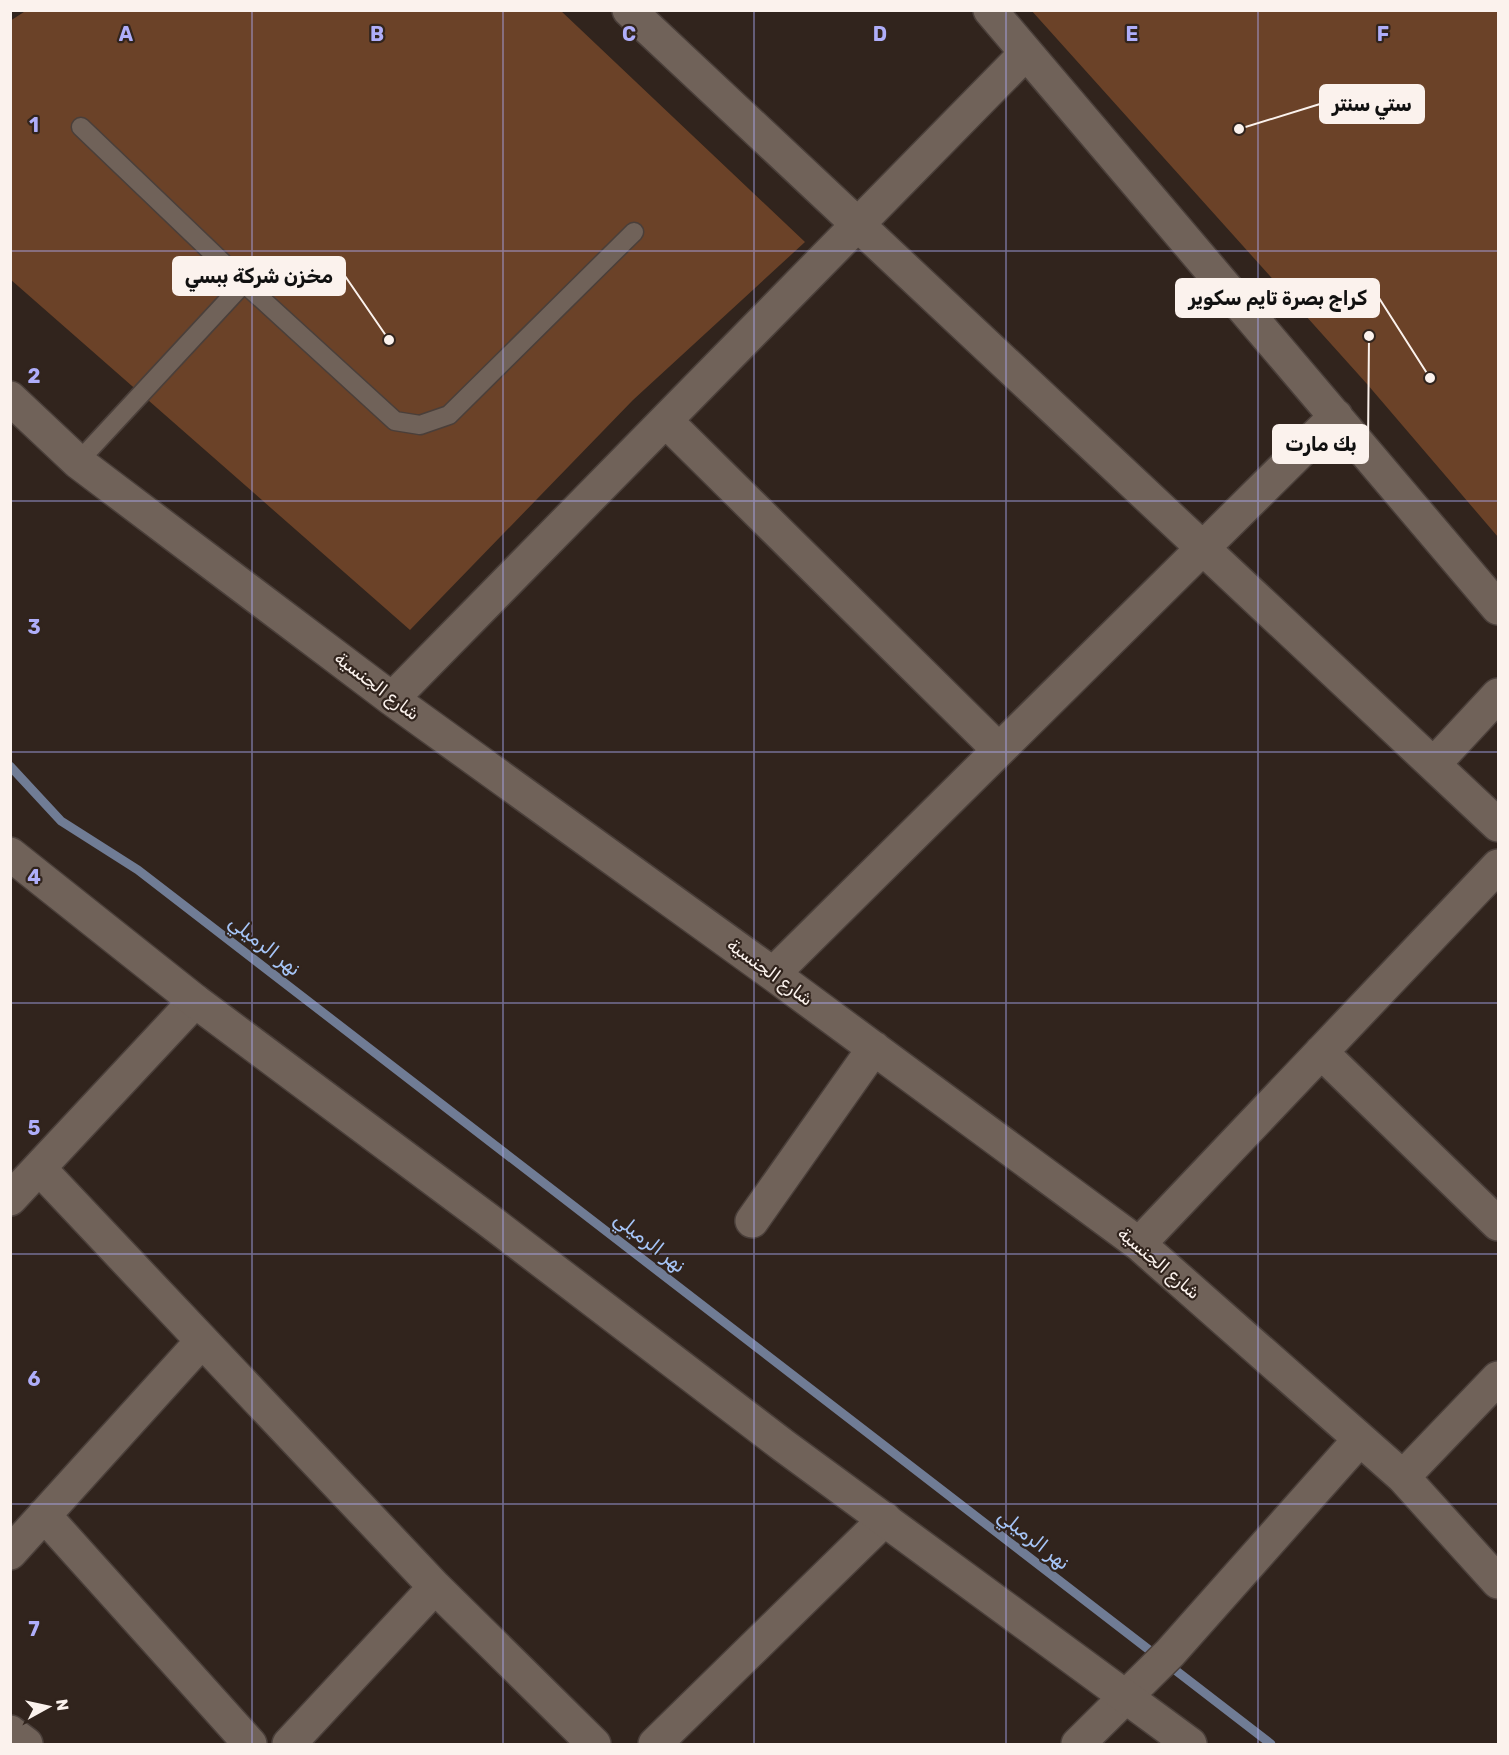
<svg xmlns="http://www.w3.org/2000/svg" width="1509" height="1755" viewBox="0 0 1509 1755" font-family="Rubik,'Noto Sans Arabic',sans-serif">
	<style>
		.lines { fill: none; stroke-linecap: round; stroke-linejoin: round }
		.stream { stroke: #707c95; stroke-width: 9 }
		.building { fill: #6b4228 }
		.lane-casing { stroke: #4a3f3a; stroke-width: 21 }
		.street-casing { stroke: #4a3f3a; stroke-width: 36 }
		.secondary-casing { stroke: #4a3f3a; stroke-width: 36 }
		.lane { stroke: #706259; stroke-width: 18 }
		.street { stroke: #706259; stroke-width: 33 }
		.secondary { stroke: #706259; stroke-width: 33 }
		.grid { fill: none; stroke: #afaefa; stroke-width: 1.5; stroke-opacity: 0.55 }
		.labels { text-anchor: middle; stroke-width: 4.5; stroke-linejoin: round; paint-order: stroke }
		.street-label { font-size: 18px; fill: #fbf2ed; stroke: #31241d }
		.water-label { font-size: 20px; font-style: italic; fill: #a6c5f7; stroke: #31241d }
		.grid-label { font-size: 20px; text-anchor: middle; font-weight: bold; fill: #afaefa; stroke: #31241d; stroke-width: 4.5; stroke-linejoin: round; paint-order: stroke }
		.leader { fill: none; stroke: #fbf2ed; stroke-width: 2 }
		.callout-dot { fill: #fbf2ed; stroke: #31241d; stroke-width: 2 }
		.callout { fill: #fbf2ed; stroke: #fbf2ed; stroke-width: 2 }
		.callout-label { font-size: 20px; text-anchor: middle; font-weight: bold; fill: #111 }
	</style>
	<rect width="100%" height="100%" fill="#31241d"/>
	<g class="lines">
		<path class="stream" d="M10 766 61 821 138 870 1271 1744"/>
	</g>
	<path class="building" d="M27 10H560L805 242 633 400 410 630 10 279V21Z
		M1031 10H1498V537L1367 384Z"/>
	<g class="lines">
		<defs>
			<path id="lane" d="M81 127 244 283 395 421 420 425 449 415 634 232
				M78 462 244 283"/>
			<path id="street" d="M629 10 1498 825
				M990 10 1498 608
				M10 398 78 462 392 699 773 974 1139 1244 1403 1477 1498 1582
				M666 421 999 750
				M392 699 1026 53
				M1434 764 1498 695
				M773 974 1336 416
				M1321 1052 1498 1224
				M39 1168 435 1587 594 1744
				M10 1199 195 1001
				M752 1221 874 1048
				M1139 1244 1498 866
				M1403 1477 1498 1378
				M44 1515 250 1744
				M10 1553 202 1341
				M10 1732 26 1744
				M289 1744 435 1587
				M655 1744 885 1519
				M1078 1744 1170 1653 1360 1439"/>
			<path id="secondary" d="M10 854 195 1001 487 1219 784 1446 1190 1744"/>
		</defs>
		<use href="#lane" class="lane-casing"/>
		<use href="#street" class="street-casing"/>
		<use href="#secondary" class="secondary-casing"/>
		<use href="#lane" class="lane"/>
		<use href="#street" class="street"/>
		<use href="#secondary" class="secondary"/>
	</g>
	<path class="grid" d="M252 10V1744M503 10V1744M754 10V1744M1006 10V1744M1258 10V1744M10 251H1498M10 501H1498M10 752H1498M10 1003H1498M10 1254H1498M10 1504H1498"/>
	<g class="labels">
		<g class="street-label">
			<text transform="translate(377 686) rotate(37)" y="6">شارع الجنسية</text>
			<text transform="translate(770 972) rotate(36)" y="6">شارع الجنسية</text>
			<text transform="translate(1159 1263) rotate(40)" y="6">شارع الجنسية</text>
		</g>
		<g class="water-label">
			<text transform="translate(265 945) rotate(38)" y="7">نهر الرميلي</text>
			<text transform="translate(650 1242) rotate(38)" y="7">نهر الرميلي</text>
			<text transform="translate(1034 1539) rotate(38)" y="7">نهر الرميلي</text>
		</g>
	</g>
	<g class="grid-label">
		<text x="126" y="41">A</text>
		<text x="377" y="41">B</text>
		<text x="629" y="41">C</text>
		<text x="880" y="41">D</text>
		<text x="1132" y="41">E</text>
		<text x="1383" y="41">F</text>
		<text x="34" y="132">1</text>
		<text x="34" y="383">2</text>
		<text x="34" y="634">3</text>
		<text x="34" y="884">4</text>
		<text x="34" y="1135">5</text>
		<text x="34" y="1386">6</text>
		<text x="34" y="1636">7</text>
	</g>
	<path class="leader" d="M1239 129L1320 104M389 340L345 276M1430 378L1379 298M1369 336L1368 444"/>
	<g class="callout-dot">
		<circle cx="1239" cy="129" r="6"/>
		<circle cx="389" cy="340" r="6"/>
		<circle cx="1430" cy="378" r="6"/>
		<circle cx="1369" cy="336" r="6"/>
	</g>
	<g class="callout">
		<rect x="1320" y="85" width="104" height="38" rx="6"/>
		<rect x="173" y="257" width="172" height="38" rx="6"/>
		<rect x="1176" y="279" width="203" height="38" rx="6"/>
		<rect x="1273" y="425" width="95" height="38" rx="6"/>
	</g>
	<g class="callout-label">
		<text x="1372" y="111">ستي سنتر</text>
		<text x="259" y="283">مخزن شركة ببسي</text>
		<text x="1278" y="305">كراج بصرة تايم سكوير</text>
		<text x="1321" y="451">بك مارت</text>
	</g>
	<rect width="1509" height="1755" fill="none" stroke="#fbf2ed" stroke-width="24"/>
	<g transform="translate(48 1707) rotate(82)" stroke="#31241d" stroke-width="4.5" paint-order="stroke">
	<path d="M0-4.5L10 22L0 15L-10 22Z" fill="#fbf2ed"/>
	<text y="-9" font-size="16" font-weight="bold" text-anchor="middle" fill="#fbf2ed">N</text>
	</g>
</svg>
